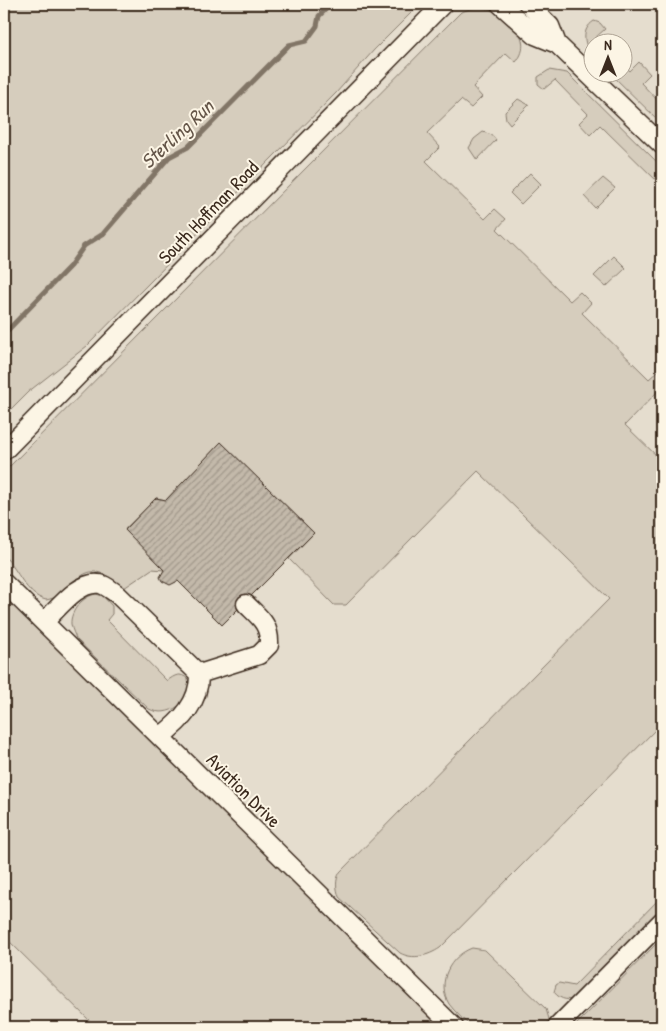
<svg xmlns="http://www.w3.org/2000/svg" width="666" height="1031" viewBox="0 0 666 1031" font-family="'Patrick Hand',sans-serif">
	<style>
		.built { fill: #e5ddce; fill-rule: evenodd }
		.grass { fill: #d6cdbd; stroke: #887c6e }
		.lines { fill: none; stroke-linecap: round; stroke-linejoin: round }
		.stream { stroke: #817466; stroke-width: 5 }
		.building { fill: url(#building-hatch); stroke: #3b2a1e }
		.minor-casing { stroke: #3b2a1e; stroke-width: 21 }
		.minor { stroke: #fcf5e5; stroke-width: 18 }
		.labels { text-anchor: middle; stroke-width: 4; stroke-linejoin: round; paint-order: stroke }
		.street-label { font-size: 19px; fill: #3b2a1e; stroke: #fcf5e5 }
		.water-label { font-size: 20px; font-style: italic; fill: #645548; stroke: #fcf5e5 }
	</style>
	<defs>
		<pattern id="building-hatch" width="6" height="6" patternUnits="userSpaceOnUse" patternTransform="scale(1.25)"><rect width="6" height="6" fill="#c3b9aa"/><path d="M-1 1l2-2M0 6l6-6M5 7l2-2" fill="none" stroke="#a0978a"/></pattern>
	</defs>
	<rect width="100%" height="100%" fill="#f4eddd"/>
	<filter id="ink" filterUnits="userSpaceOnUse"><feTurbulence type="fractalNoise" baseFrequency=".02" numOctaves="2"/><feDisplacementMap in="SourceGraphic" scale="10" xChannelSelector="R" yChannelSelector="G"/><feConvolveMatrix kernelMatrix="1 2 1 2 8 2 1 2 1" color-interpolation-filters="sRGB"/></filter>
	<g filter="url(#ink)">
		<path class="built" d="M4 4H662V1027H4ZM594 42H624V72H594Z"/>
		<path class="grass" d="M4 4H420L374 50 336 93 87 346 28 392 4 416Z
			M476 7C501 7 538 37 516 62L506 53 473 87 482 97 471 108 461 100 427 133 440 147 426 161 485 219 495 209 506 219 497 229 570 301 580 292 591 303 582 313 649 379 659 370 662 373V387L625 425 662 461V723L440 948C428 956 413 960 400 953L339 897C336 887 335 881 340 872L609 599 478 471 346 605H334L289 559 314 533 221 442 166 500 156 498 125 529 164 570 152 569 124 588C78 548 80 594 46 600 25 595 19 570 4 556V472L461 12Z
			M594 21 600 23 605 29 595 38 600 42H594L593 56C584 46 580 30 594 21Z
			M639 62 650 74 641 83 662 105V124L610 73 624 72V65L630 71Z
			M549 70 567 73 662 167V186L600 125 590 135 579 123 588 114 555 80 544 89 538 84V77Z
			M518 99 529 105 510 124 506 119 505 112Z
			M483 132 492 135 496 140 477 160 469 148 474 139Z
			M530 173 541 184 521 204 510 193Z
			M603 178 615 188 595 208 584 196Z
			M614 256 626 268 606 287 594 276Z
			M4 593 444 1027H96L4 936Z
			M96 594 103 596 112 606V614L107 620 167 681C175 675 180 672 188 679 194 702 168 719 149 709L76 639C75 635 72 630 71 624 70 611 83 596 96 594Z
			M662 896V911L579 997C570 1001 561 1001 554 992L556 985 559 983 574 986Z
			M662 938V969L658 974 662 979V1027H574Z
			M472 948 485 950 546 1009 549 1019 547 1027H471C464 1020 455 1012 449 1004 436 982 450 956 472 948Z"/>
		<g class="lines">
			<path class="stream" d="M4 334 70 266 84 246 103 234 169 157 188 147 289 45 306 41 317 26 319 16 331 4"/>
		</g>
		<path class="building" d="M221 442 314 533 222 625 178 581 170 585 162 581 160 577 164 570 125 530 156 498 166 500Z"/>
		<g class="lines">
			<defs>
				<path id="minor" d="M500 4 535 35 557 44 662 145
					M528 4 550 26 557 44
					M4 451 443 4
					M4 583 454 1027
					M44 622C58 609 79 580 100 584 106 585 112 591 117 594L199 674 259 655 269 645C270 624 260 618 246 604
					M160 737C181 721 200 702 199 674
					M557 1027 662 921"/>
			</defs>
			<use href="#minor" class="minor-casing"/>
			<use href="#minor" class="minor"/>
		</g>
	</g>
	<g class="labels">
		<g class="street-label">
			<text transform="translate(208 212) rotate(-46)" y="7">South Hoffman Road</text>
			<text transform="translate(244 790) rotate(45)" y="7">Aviation Drive</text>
		</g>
		<g class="water-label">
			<text transform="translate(177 134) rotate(-43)" y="7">Sterling Run</text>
		</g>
	</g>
	<rect width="666" height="1031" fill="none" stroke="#fcf5e5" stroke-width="20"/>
	<rect x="10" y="10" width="646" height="1011" fill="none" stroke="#3b2a1e" stroke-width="2" filter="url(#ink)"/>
	<g transform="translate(608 58)"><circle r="24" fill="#fcf5e5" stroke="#afa495"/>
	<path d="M0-4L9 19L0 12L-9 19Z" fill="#3b2a1e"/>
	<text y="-8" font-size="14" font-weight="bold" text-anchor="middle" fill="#3b2a1e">N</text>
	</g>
</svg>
